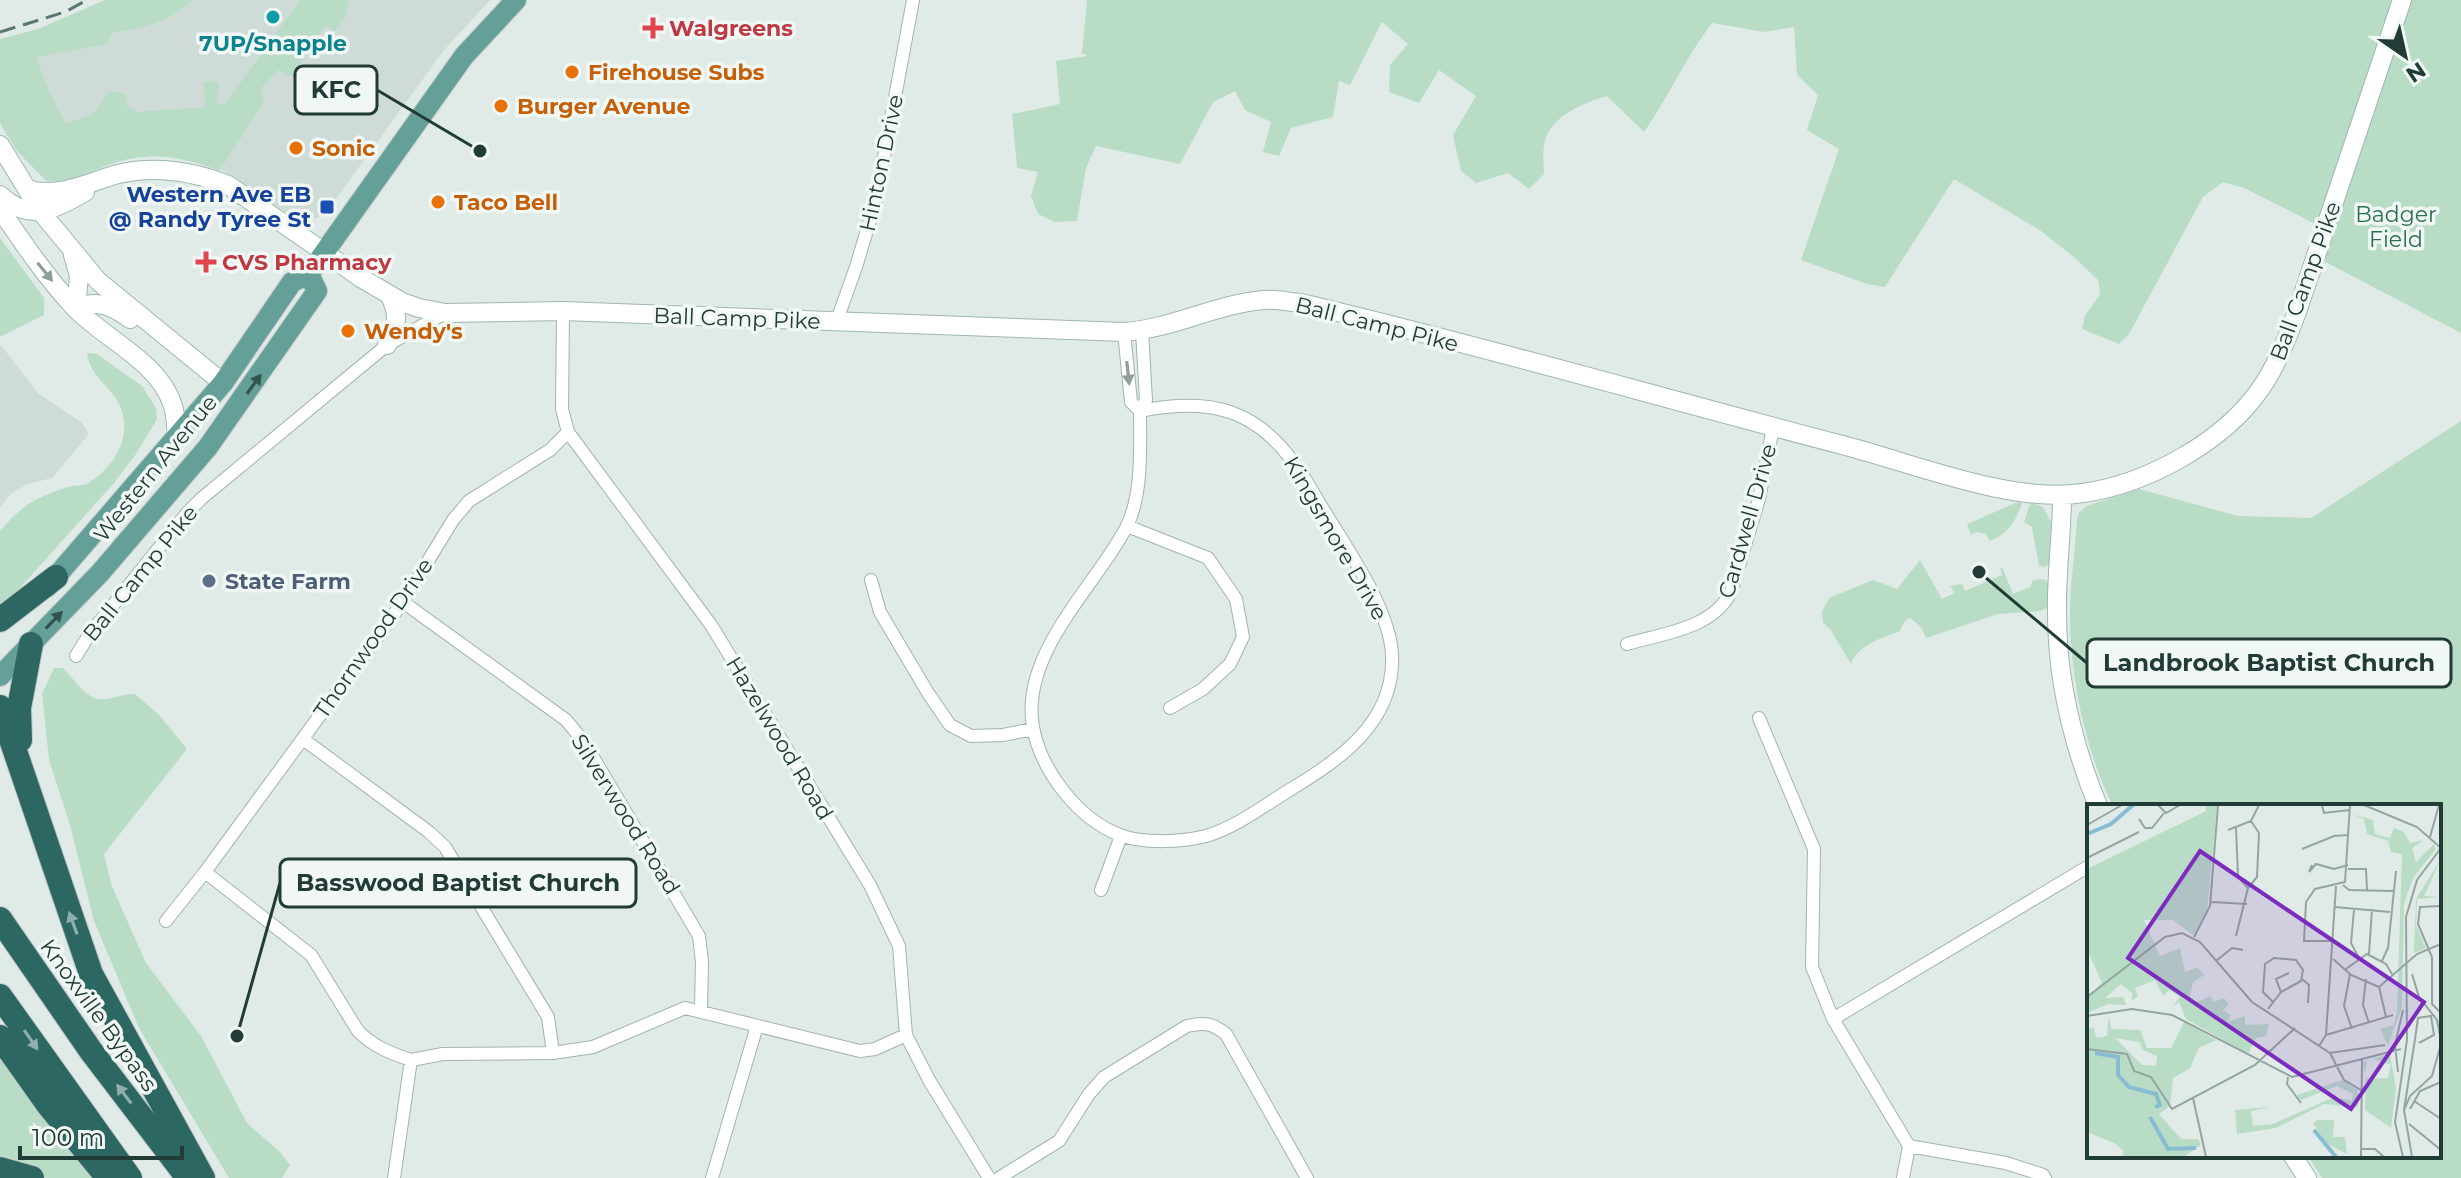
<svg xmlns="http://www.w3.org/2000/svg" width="2461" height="1178" viewBox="0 0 2461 1178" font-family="Montserrat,sans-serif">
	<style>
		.built { fill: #cedbd6 }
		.green { fill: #b9dcc6 }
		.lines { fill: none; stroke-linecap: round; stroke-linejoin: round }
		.street-casing { stroke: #a3b3af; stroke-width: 14 }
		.secondary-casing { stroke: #9fb6b1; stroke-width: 20 }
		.primary-casing { stroke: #c1c8c7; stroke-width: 22 }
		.highway-casing { stroke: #c1c8c7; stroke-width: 26 }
		.street { stroke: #fff; stroke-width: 12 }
		.secondary { stroke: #fff; stroke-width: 18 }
		.primary { stroke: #64a098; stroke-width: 20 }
		.highway { stroke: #2d6762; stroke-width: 24 }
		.rail { stroke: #5b7772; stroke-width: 3; stroke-dasharray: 16 8; stroke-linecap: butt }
		.oneway { fill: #909d9b }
		.oneway2 { fill: #32544f }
		.oneway3 { fill: #8eafac }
		.culture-dot { fill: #0f9aa8; stroke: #f0f7f5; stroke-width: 3 }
		.health-dot { fill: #e0444e; stroke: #f0f7f5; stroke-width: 3 }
		.food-dot { fill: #e8710a; stroke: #f0f7f5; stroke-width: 3 }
		.transit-dot { fill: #1a4fb4; stroke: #f0f7f5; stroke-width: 3 }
		.service-dot { fill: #5c6f8a; stroke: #f0f7f5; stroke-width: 3 }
		.labels { text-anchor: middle; stroke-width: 7; stroke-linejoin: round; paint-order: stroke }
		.health-label { font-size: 22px; font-weight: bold; fill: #be3a42; stroke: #f0f7f5; text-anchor: start }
		.culture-label { font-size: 22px; font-weight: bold; fill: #0d838f; stroke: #f0f7f5 }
		.food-label { font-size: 22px; font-weight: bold; fill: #c56008; stroke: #f0f7f5; text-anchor: start }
		.street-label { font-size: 22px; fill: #213b37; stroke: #f0f7f5 }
		.transit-label { font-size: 22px; font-weight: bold; fill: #164399; stroke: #f0f7f5; text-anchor: end }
		.park-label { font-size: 22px; fill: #2b714f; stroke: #f0f7f5 }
		.service-label { font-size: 22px; font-weight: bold; fill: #4e5e75; stroke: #f0f7f5; text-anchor: start }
		.inset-river { fill: none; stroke: #88bcd0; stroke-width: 4 }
		.inset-road { fill: none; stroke: #94a5a1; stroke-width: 2 }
		.view { fill: #7b2cbf; fill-opacity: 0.15; stroke: #7b2cbf; stroke-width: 4 }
		.inset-edge { fill: none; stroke: #213b37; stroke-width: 4 }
		.leader { fill: none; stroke: #213b37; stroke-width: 3 }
		.callout-dot { fill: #213b37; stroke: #f0f7f5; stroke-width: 3 }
		.callout { fill: #f0f7f5; stroke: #213b37; stroke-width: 3 }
		.callout-label { font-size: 24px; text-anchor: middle; font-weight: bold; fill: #213b37 }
	</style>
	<rect width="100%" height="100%" fill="#e0ebe7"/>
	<path class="built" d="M114 0H490L444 50 325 214 309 221 295 218 208 161 152 150 114 158 78 175 0 44Z
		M0 344 38 393 82 423 89 434 52 478 28 484 12 493 0 507Z"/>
	<path class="green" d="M105 0H192C169 23 143 28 112 33L108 44 36 57 48 89 66 124 93 114 109 91 125 94 128 107 137 112 205 107 204 82H219L217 104 226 103 300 0H349L345 18 335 31 326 26 301 62 300 70 294 77 278 70 261 88 264 103 219 171C184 157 151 151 114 163 90 171 72 183 46 181L16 150 0 123V39L38 29Z
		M1087 0H2397L2321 227 2244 188 2223 182 2203 197 2129 334 2119 344 2082 329 2085 316 2100 294 2098 280 2075 258 2041 231 1954 179 1885 287 1867 284 1801 260 1839 149 1807 130 1818 95 1797 75 1794 27 1765 32 1712 23C1686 57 1669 96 1644 132L1607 96C1585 102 1551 116 1545 141 1542 151 1544 164 1544 174L1529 189 1508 173 1476 183 1461 171 1453 135 1476 96 1439 70 1419 103 1389 92 1390 65 1408 44 1382 22 1350 85 1339 81 1333 117 1291 128 1279 156 1263 152 1271 122 1245 110 1235 91 1213 102 1180 164 1096 146 1086 168 1077 221 1055 222 1038 214 1031 196 1038 172 1017 168 1012 114 1060 104 1056 61 1086 56V54H1082Z
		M2407 0H2461V333L2316 257Z
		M0 238 44 298V315L0 337Z
		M87 353 97 354 142 386 156 408 157 419 136 454 114 483 12 597 0 606V531C11 518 22 507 37 499 47 494 61 489 72 486 78 485 85 486 90 482 112 468 129 442 123 415 118 390 89 378 87 353Z
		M2461 421V1178H2322L2308 1156H2439V806H2113C2086 752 2072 685 2070 625 2069 589 2075 554 2077 519L2079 513 2086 506 2139 489 2238 516 2311 518Z
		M2020 501 2022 504C2015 522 2008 534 1990 541L1986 534 1977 532 1971 535 1967 524Z
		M2033 503 2043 507 2051 522 2049 564 2045 567 2039 566 2032 527 2024 522 2029 506Z
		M1920 560 1942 599 1955 593 1950 586 1962 584 1965 591 2002 575 2000 568 2002 567 2013 594 2030 587 2033 580 2044 579 2048 583V607L2041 611 1998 614 1926 638 1921 627 1910 618 1904 622 1900 631C1881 638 1858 645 1851 664L1830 629 1823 623 1822 611 1829 598 1873 580 1897 589Z
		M54 668H63C74 678 86 701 103 699 114 699 121 694 135 694L160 716 187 749 104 854 111 884 146 963 201 1036 247 1123 280 1152 290 1165 282 1178H229L139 1028 94 921 70 825 49 760 42 694Z
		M0 1055 97 1178H47L0 1162Z"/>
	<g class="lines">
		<defs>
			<path id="street" d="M563 311 562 409 568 432 711 625 870 885 899 946 906 1035 929 1080 989 1178
				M836 323 856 267 876 200 913 0
				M1124 332 1131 402 1140 411
				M1140 411C1228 394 1270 418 1314 494 1339 538 1390 605 1392 655 1395 723 1339 760 1288 791 1262 807 1236 827 1206 836 1183 842 1143 844 1120 835 1078 819 1041 771 1033 727 1020 654 1094 588 1126 528 1143 495 1140 447 1140 411L1146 400 1142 331
				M1127 526 1208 558 1236 599 1243 637 1230 664 1203 689 1170 708
				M871 580 880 612 928 693 950 725 971 736 1003 735 1033 729
				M403 602 566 720 584 742 699 936 702 962 701 1010
				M1627 644C1664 633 1712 629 1731 592L1759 499 1773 428
				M76 656 89 635 187 513 202 498 387 345 445 313
				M1759 718 1814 849 1812 967 1833 1019 1909 1146 1903 1178
				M303 739 429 832 445 847 548 1017 553 1053
				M205 872 311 955 358 1031C374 1047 390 1053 411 1060
				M1101 890 1121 836
				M166 921 205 872 403 602 453 520 469 501 550 450 568 432
				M1833 1019 2089 866
				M411 1060 443 1054 553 1053 593 1047 685 1008 860 1051 875 1049 906 1035
				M1909 1146 2006 1163 2043 1175 2045 1178
				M394 1178 411 1060
				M712 1178 757 1026
				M999 1178 1059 1141 1089 1094 1104 1077 1187 1026C1204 1022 1212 1023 1226 1034L1307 1178"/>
			<path id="secondary" d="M0 145 41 212 98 281 223 383
				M27 189C58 199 89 182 118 174 156 165 192 171 228 185L361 278 402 302 419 308 445 313 563 311 1124 332C1172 329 1216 304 1264 300 1276 299 1289 302 1301 303 1484 346 1665 399 1846 446 1915 464 2013 504 2083 493 2147 484 2224 442 2261 388 2277 365 2287 338 2297 312L2402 0
				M0 195C30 223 53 210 85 192
				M0 209C23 243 46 277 74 307 104 339 159 361 173 406 176 416 176 427 177 437
				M73 255 79 276 76 309C96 298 114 307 130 319
				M387 345C397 325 400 315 389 294
				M2062 496C2062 535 2056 574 2057 613 2057 679 2073 745 2098 806
				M2293 1156 2307 1178"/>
			<path id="primary" d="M47 587 223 383 292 282 309 274 464 56 516 0
				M0 676 100 573 208 447 317 291 309 274"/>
			<path id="highway" d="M0 620 56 577
				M0 707 91 974 203 1178
				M20 740 19 708 31 644
				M0 919 91 1051 188 1178
				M0 996 130 1178
				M0 1037 49 1106 108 1178
				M0 1169 32 1178"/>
		</defs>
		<use href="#street" class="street-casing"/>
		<use href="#secondary" class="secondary-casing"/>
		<use href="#primary" class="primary-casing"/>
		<use href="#highway" class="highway-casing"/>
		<use href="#street" class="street"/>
		<use href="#secondary" class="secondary"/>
		<use href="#primary" class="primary"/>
		<use href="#highway" class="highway"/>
		<path class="rail" d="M0 32 65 12 87 0"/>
	</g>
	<defs><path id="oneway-solid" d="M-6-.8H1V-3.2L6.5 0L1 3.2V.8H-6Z" transform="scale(2)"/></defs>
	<g class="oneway">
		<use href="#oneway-solid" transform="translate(45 272) rotate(51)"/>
		<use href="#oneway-solid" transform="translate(1128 373) rotate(84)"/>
	</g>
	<g class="oneway2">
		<use href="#oneway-solid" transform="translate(254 384) rotate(-54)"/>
		<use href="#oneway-solid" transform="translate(54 620) rotate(-46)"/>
	</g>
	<g class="oneway3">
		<use href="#oneway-solid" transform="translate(73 923) rotate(-110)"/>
		<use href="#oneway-solid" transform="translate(31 1040) rotate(55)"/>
		<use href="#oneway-solid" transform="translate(124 1094) rotate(-127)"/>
	</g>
	<circle class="culture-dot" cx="273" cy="17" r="8"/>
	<g class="health-dot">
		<path d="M649 16h8v8h8v8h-8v8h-8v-8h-8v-8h8z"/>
		<path d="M202 250h8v8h8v8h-8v8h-8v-8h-8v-8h8z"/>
	</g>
	<g class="food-dot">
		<circle cx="572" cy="72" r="8"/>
		<circle cx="501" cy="106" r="8"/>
		<circle cx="296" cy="148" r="8"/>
		<circle cx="438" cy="202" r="8"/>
		<circle cx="348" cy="331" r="8"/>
	</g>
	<rect class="transit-dot" x="319" y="199" width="16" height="16" rx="4"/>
	<circle class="service-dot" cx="209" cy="581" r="8"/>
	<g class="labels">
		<g class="health-label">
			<text x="669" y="36">Walgreens</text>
			<text x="222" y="270">CVS Pharmacy</text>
		</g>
		<g class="culture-label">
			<text x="273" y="51">7UP/Snapple</text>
		</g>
		<g class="food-label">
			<text x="588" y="80">Firehouse Subs</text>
			<text x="517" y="114">Burger Avenue</text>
			<text x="312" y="156">Sonic</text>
			<text x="454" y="210">Taco Bell</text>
			<text x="364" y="339">Wendy's</text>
		</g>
		<g class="street-label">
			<text transform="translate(881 163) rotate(-78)" y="8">Hinton Drive</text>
			<text transform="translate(2305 281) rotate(-70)" y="8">Ball Camp Pike</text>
			<text transform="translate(737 318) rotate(2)" y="8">Ball Camp Pike</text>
			<text transform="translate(1377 324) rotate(14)" y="8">Ball Camp Pike</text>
			<text transform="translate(155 468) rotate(-51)" y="8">Western Avenue</text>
			<text transform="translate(1747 521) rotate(-74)" y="8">Cardwell Drive</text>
			<text transform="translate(1336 538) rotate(60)" y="8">Kingsmore Drive</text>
			<text transform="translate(140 573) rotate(-51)" y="8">Ball Camp Pike</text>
			<text transform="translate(373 638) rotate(-55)" y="8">Thornwood Drive</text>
			<text transform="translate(780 738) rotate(59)" y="8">Hazelwood Road</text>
			<text transform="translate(626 814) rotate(58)" y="8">Silverwood Road</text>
			<text transform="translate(99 1015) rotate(54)" y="8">Knoxville Bypass</text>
		</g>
		<g class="transit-label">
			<text x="311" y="202">Western Ave EB<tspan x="311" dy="25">@ Randy Tyree St</tspan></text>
		</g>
		<g class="park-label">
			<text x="2396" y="222">Badger<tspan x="2396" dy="25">Field</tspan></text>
		</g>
		<g class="service-label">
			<text x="225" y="589">State Farm</text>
		</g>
	</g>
	<g transform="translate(2087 804)">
		<rect width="354" height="354" fill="#e0ebe7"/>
		<path d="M119 1H130L120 108 106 131 86 116H57L73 152 93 144 98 168 111 163 117 171 106 178 103 193 110 198 123 192 127 198 137 194 142 200 136 206 144 211 140 218 158 212V221L182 220 179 232 169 234 161 250 99 215 92 198 84 204 93 193 82 186 76 192 68 176 48 184 51 192 45 197V189L34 180 18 194 36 193 39 201 21 200 0 209V194L15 179 0 145V65L119 7ZM264 10 286 16 288 30 303 34 307 24 317 28 323 39 337 36 325 44 329 58 347 40 349 45 326 74 317 100 315 203 301 241 293 225 307 221 310 208 315 50 304 48 301 37 280 30 277 15ZM354 55 337 92 354 93 330 95 329 121 339 144 327 149 329 95ZM22 212 24 225 53 226 60 244H84L97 218 129 236 112 244 103 264 86 274 83 302 72 310 94 335H111L114 341 96 353H36V346L27 339 0 328V226L6 223 10 234 20 232ZM28 234 52 238 56 246 70 252 69 262 55 261ZM303 250 309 285 304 324 278 306 279 275 301 274 304 261 286 255 280 257 278 268 275 258ZM255 276 271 286V303L237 300 189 324 150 330 148 306 180 303 203 287 179 304 164 307 166 322 186 320 247 293 265 297 266 290 250 282 214 296 210 291ZM230 316H247L246 333H258L260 350 239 339 226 319Z" fill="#b9dcc6" fill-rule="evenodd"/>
		<path class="inset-river" d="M0 30 24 20 46 1M8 249 31 253V271L42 283 69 290 73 301 68 303M63 313 81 345 109 344M227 326 249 353"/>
		<path class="inset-road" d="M71 1 79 9 93 1M178 1H238M235 1 237 9 263 6M277 1 330 23 354 44M52 15 58 24H65L77 9M0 21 35 1M149 24 151 73 161 84M141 26 164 17 172 1M343 33 352 1M215 45 247 32 262 31M0 54 52 28M225 61 222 68 229 60 247 65 261 61M261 65H279L280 86M256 81 262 86 306 87M124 98 160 100M354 102 333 103 331 120 345 153V200L354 209M248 103 303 108M267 106 264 139 272 154M149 132 161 84 170 73 172 29 164 17M107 133 123 102 131 1M247 137H217L219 98 228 85 258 78 263 1M282 150 285 105M246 155 264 171 292 183M129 157 145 144 156 146M295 157 301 144 309 67M259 165 280 150 299 160 305 170M263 170 257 202 265 225M325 170 332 193 350 216 354 236M215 175 222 181 221 199M279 175 276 201 282 219M292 183 330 150 354 140M292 183 299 213M194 188 189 175 202 169M0 193 78 133 95 129 113 138 165 198 243 249 298 241M181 205 194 188 214 177 216 166 209 156 187 154 178 160 176 188 186 198M0 212 45 205 85 211 205 273 314 245M239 231 306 211M328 235 331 214 344 212 347 231 332 239M232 242 239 231 249 82M0 245 40 250 47 267 64 273 85 305 168 261 208 224M243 249 257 276 274 286M311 268 308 241 316 206M201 273 200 280 214 299M106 294 119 353M327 297 354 315M323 305 333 287 354 278M317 306 328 235M322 320 354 346M275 345H288L297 353M274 353 275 254M316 353 308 318 320 236 319 113 330 76 354 44M325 353 317 306 323 292 345 272 354 240"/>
		<path class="view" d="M113 47 337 198 264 305 41 154Z"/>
		<rect width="354" height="354" class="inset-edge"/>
	</g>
	<path class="leader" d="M480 151L377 90M1979 572L2087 663M237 1036L280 883"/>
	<g class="callout-dot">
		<circle cx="480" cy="151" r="8"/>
		<circle cx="1979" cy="572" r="8"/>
		<circle cx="237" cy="1036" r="8"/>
	</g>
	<g class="callout">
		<rect x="295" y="66" width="82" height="48" rx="8"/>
		<rect x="2087" y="639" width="364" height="48" rx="8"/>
		<rect x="280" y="859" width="356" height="48" rx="8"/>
	</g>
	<g class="callout-label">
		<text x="336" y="98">KFC</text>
		<text x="2269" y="671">Landbrook Baptist Church</text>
		<text x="458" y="891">Basswood Baptist Church</text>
	</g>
	<g transform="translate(2405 56) rotate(146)" stroke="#f0f7f5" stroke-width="6" paint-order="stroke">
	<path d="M0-6L14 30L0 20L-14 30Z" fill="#213b37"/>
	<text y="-12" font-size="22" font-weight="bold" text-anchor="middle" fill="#213b37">N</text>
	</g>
	<path d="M20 1146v12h162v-12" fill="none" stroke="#213b37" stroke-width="4"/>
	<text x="32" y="1146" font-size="24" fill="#213b37" stroke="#f0f7f5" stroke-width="6" paint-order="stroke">100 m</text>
</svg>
